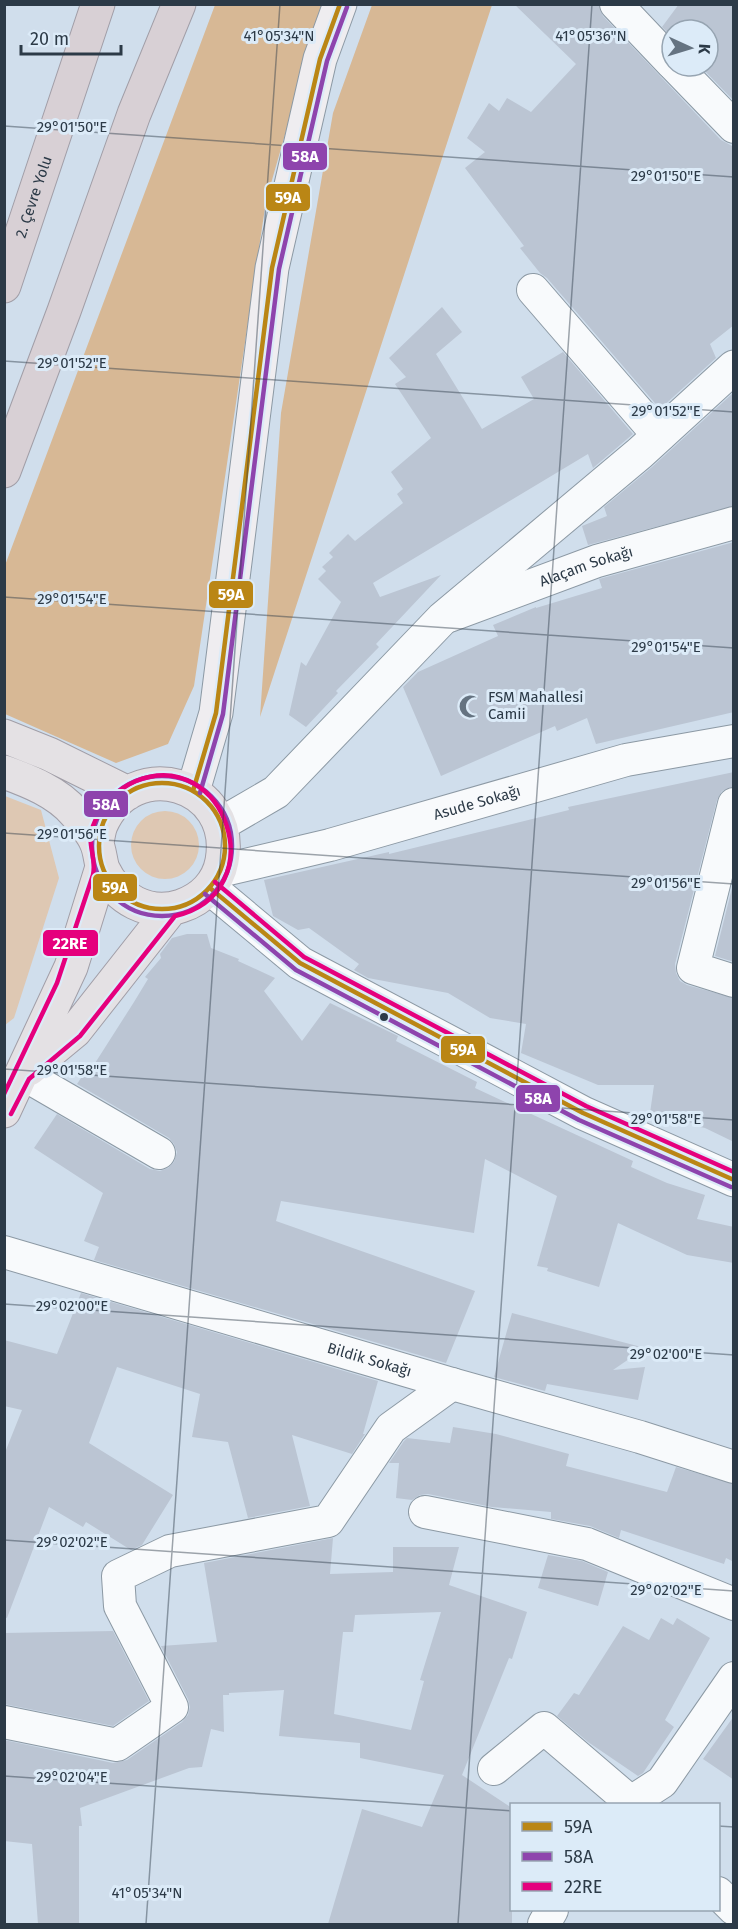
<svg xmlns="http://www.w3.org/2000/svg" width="738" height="1929" viewBox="0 0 738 1929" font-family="'Fira Sans',sans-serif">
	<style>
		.green { fill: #dec8b3 }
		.forest { fill: #d7b895 }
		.building { fill: #bbc5d3; fill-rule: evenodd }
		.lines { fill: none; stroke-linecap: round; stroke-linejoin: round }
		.minor-casing { stroke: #8c99a4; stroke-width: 34 }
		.tertiary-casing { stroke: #8c99a4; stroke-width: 35 }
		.secondary-casing { stroke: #8c99a4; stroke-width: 35 }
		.primary-casing { stroke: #a19ea7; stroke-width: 35 }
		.motorway-casing { stroke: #a19ea7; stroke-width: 35 }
		.minor { stroke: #f8fafc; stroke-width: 32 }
		.tertiary { stroke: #f8fafc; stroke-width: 33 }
		.secondary { stroke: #efedf0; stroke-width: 33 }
		.primary { stroke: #e4e1e4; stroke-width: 33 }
		.motorway { stroke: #d8d0d5; stroke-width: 33 }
		.bus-1-casing { stroke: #dcebf8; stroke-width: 9 }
		.bus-2-casing { stroke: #dcebf8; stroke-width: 9 }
		.bus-3-casing { stroke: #dcebf8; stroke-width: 9 }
		.bus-1 { stroke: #ba8615; stroke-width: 4.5 }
		.bus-2 { stroke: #8e44ad; stroke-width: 4.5 }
		.bus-3 { stroke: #e5007d; stroke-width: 4.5 }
		.ticks { fill: none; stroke: #2c3a47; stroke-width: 1.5; stroke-opacity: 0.45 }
		.bus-dot { fill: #2c3a47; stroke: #dcebf8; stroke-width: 2 }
		.labels { text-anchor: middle; stroke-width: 6; stroke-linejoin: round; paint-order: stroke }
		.street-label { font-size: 15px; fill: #2c3a47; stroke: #dcebf8 }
		.poi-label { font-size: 15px; fill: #2c3a47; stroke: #dcebf8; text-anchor: start }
		.ticks-label { font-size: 15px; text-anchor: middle; fill: #2c3a47; stroke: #dcebf8; stroke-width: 6; stroke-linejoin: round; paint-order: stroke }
		.line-badge { stroke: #dcebf8; stroke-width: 2 }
		.badge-label { font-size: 16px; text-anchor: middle; font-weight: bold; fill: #fff }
	</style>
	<rect width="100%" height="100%" fill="#d0deec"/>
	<path class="green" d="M5 796 41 810 59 878 14 1018 5 1025Z
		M131 845a34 34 0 1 1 68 0a34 34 0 1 1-68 0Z"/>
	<path class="forest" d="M215 5H322L266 201 194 686 168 744 116 763 5 714 4 568Z
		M372 5H492L260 717 281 413 333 113Z"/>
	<path class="building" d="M514 4H599L603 16 721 140 734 147V325L710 344 716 358 660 409 547 278 540 273 520 248 524 246 465 168 485 152 467 138 489 103 499 111 507 98 531 112 576 64Z
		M679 4H734V101L700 66H708V30H672V37L662 27Z
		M442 307 462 332 436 354 482 429 534 399 521 377 563 352 633 434 593 468 588 454 373 583 380 597 441 575 376 644 379 647 336 691 338 693 306 727 289 715 301 662 306 666 341 602 318 579 326 571 322 567 333 557 329 553 348 534 355 541 403 503 397 494 403 489 391 472 431 438 395 384 406 377 389 358Z
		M732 394 734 398V506L588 545 582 526 607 516 604 507 652 467Z
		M734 542V712L596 744 587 718 557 731 555 726 441 776 403 687 418 672 498 636 493 625 536 607V608L602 588 599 579Z
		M734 772V787L722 791 717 800 675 964 676 973 680 981 687 985 734 998V1142L705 1128 696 1126V1124L650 1113 654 1085H598L521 1053 526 1024 490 1018 448 993 368 978 354 970 359 964 309 928 298 930 273 916 264 880 389 852V854L569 810 568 807Z
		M734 880V962L715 956Z
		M187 934H207L211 948 239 959 238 961 275 978 264 991 302 1041 330 1003 398 1036 396 1041 477 1082 475 1088 633 1161 631 1167 667 1183 705 1195 697 1219 734 1227V1263L687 1255 618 1223 599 1287 547 1271 548 1268 537 1266 557 1196 485 1159 474 1233 281 1201 276 1221 475 1291 446 1363 94 1260 99 1247 84 1241 103 1193 34 1148 57 1114 150 1169 160 1171 168 1168 174 1162 177 1152 174 1144 169 1138 77 1084 87 1069 90 1071 134 1002 148 979 145 977 161 958 160 954 172 938Z
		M81 1293 378 1381 363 1434H365L352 1454 292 1435 310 1506 248 1518 228 1442 192 1437 200 1394 117 1367 89 1443 173 1495 142 1545 131 1550 86 1522 83 1527 49 1507 7 1618 4 1617V1455L22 1410 4 1406V1340L57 1354Z
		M512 1313 645 1348 613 1370 645 1367 638 1400 547 1384 545 1391 494 1377Z
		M453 1427 496 1434 569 1454 566 1466 667 1492 676 1467 734 1484V1562L726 1558 724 1564 621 1530 619 1538 590 1526 551 1519V1512L492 1507 428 1494 420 1495 412 1500 396 1498 399 1463H389L404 1441 407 1438 450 1443Z
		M333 1538 330 1574 393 1572V1547H459L449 1585 527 1612 512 1659 509 1658 462 1775 512 1808V1924H328L362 1809 422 1827 444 1775 360 1758V1743L279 1736 284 1690 229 1693V1695H223L224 1732 211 1729 202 1767 189 1768 80 1808 82 1826H79V1924H38L32 1844 4 1841V1740L113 1763 127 1760 182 1722 188 1715 190 1707 188 1699 161 1646 217 1642 204 1563ZM441 1612 420 1680 424 1681 411 1730 334 1714 343 1632H353L355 1615Z
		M548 1555 582 1561 608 1572 598 1606 538 1588Z
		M661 1618 673 1625 677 1618 710 1638 665 1720 674 1727 643 1773 638 1776 588 1742 557 1716 574 1693 579 1695 623 1626 649 1640Z
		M113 1631 149 1701 113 1726 4 1704V1633Z
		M734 1716V1780L703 1759Z"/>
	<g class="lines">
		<defs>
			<g id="minor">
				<path d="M616 4 672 63"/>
				<path d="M675 66 734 127"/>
				<path d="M533 290 659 436"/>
				<path id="s1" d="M449 616 597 561 734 523"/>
				<path d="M734 804 693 968 734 981"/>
				<path id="s2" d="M220 871 330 845 626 760 734 741"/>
				<path d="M23 1074 159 1153"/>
				<path id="s3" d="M4 1252 452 1384 640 1437 734 1467"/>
				<path d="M425 1512 587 1544 734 1604"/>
				<path d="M4 1722 117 1745 172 1707 120 1606 118 1576 170 1551 328 1521 391 1428 452 1384"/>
				<path d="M494 1769 544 1728 633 1804"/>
				<path d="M628 1804 662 1782 734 1678"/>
				<path d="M718 1893 734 1909"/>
				<path d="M544 1924 552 1910"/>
			</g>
			<path id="tertiary" d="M221 824 276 792 442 619 640 453 734 367
				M210 888 300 963 583 1113 734 1180"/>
			<path id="secondary" d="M193 791 216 713 272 268 320 59 340 4"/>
			<path id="primary" d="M4 736 49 754 128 793
				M4 772C29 781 57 792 75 813 82 821 92 832 96 842 100 850 100 860 103 869 117 899 149 917 181 906 202 899 218 883 222 861 236 782 132 753 101 825 99 830 98 837 97 843
				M29 1069 75 1031 171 909
				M4 1111 71 967 102 867"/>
			<g id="motorway">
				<path id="s4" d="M4 286 98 4"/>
				<path d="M4 471 64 311 134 114 179 4"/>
			</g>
		</defs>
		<use href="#minor" class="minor-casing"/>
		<use href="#tertiary" class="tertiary-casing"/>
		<use href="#secondary" class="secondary-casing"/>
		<use href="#primary" class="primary-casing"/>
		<use href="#motorway" class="motorway-casing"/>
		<use href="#minor" class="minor"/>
		<use href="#tertiary" class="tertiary"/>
		<use href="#secondary" class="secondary"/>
		<use href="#primary" class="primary"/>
		<use href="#motorway" class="motorway"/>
		<defs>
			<path id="bus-1" d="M99 846a63 63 0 1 1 126 0a63 63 0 1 1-126 0Z
				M193 791 216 713 272 268 320 59 340 4
				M210 888 300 963 583 1113 734 1180"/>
			<path id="bus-2" d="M92 846a70 70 0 1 1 140 0a70 70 0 1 1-140 0Z
				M200 793 223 714 279 269 327 61 347 7
				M205 894 296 970 579 1120 731 1187"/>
			<path id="bus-3" d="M215 882 304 957 586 1106 734 1172
				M4 1094 57 983 93 875C97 857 86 845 93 826 100 806 117 789 136 781 225 745 276 892 175 916L80 1036 29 1079 11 1114"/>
		</defs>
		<use href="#bus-1" class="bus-1-casing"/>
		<use href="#bus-2" class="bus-2-casing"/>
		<use href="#bus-3" class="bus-3-casing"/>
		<use href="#bus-1" class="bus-1"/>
		<use href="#bus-2" class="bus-2"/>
		<use href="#bus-3" class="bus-3"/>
	</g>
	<path class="ticks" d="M4 126 734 177M4 361 734 412M4 597 734 648M4 833 734 884M4 1069 734 1120M4 1304 734 1355M4 1540 734 1591M4 1776 512 1811M718 1826 734 1827M146 1924 280 4M458 1924 592 4"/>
	<defs>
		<symbol id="mosque-bare" viewBox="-9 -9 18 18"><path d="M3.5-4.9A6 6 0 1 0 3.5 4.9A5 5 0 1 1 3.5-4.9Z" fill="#657381" stroke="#dcebf8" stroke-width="2.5" paint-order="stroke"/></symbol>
	</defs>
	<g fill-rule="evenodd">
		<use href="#mosque-bare" x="454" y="690" width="33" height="33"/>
	</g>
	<circle class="bus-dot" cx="384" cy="1017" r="5"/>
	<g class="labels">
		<g class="street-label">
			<text dy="5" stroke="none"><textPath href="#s4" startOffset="94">2. Çevre Yolu</textPath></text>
			<text dy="5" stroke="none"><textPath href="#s1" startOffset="146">Alaçam Sokağı</textPath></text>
			<text dy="5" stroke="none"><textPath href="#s2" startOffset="266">Asude Sokağı</textPath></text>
			<text dy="5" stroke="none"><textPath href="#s3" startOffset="381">Bildik Sokağı</textPath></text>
		</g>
		<g class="poi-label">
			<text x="488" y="702">FSM Mahallesi<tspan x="488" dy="17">Camii</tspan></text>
		</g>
	</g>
	<g class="ticks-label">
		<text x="279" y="41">41°05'34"N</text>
		<text x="591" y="41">41°05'36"N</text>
		<text x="72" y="132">29°01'50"E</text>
		<text x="666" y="181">29°01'50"E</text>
		<text x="72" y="368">29°01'52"E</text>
		<text x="666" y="416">29°01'52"E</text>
		<text x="72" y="604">29°01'54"E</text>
		<text x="666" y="652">29°01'54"E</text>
		<text x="72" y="839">29°01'56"E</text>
		<text x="666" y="888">29°01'56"E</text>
		<text x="72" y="1075">29°01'58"E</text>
		<text x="666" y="1124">29°01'58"E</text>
		<text x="72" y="1311">29°02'00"E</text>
		<text x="666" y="1359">29°02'00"E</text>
		<text x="72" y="1547">29°02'02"E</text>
		<text x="666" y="1595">29°02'02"E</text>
		<text x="72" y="1782">29°02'04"E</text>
		<text x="147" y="1898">41°05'34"N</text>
	</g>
	<g class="line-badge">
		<rect x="282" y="142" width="46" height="29" rx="6" fill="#8e44ad"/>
		<rect x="265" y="183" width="46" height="29" rx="6" fill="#ba8615"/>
		<rect x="208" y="580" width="46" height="29" rx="6" fill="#ba8615"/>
		<rect x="83" y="790" width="46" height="28" rx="6" fill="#8e44ad"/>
		<rect x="92" y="873" width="46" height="29" rx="6" fill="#ba8615"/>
		<rect x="42" y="929" width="57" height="28" rx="6" fill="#e5007d"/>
		<rect x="440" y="1035" width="46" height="29" rx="6" fill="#ba8615"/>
		<rect x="515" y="1084" width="46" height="29" rx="6" fill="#8e44ad"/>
	</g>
	<g class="badge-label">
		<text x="305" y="162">58A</text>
		<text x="288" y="203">59A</text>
		<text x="231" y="600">59A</text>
		<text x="106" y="810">58A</text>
		<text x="115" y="893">59A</text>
		<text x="70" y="949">22RE</text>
		<text x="463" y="1055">59A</text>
		<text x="538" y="1104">58A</text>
	</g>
	<rect width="738" height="1929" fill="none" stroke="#2c3a47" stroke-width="12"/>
	<rect x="510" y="1803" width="210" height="108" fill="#dcebf8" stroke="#96a4b1" stroke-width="1.5"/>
	<rect x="522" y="1822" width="30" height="9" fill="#ba8615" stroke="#96a4b1" stroke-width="1.5"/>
	<text x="564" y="1833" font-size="18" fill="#2c3a47">59A</text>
	<rect x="522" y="1852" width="30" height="9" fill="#8e44ad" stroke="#96a4b1" stroke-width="1.5"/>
	<text x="564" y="1863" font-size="18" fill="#2c3a47">58A</text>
	<rect x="522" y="1882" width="30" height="9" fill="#e5007d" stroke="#96a4b1" stroke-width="1.5"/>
	<text x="564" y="1893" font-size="18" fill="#2c3a47">22RE</text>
	<g transform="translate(690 48) rotate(94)"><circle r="28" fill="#dcebf8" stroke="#96a4b1" stroke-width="1.5"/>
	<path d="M0-4.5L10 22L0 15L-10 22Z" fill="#657381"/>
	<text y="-9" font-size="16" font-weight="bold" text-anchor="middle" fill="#2c3a47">K</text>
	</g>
	<path d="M21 45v9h100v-9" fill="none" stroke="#2c3a47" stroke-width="3"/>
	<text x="30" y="45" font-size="18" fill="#2c3a47" stroke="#dcebf8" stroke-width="4.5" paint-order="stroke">20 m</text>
</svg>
